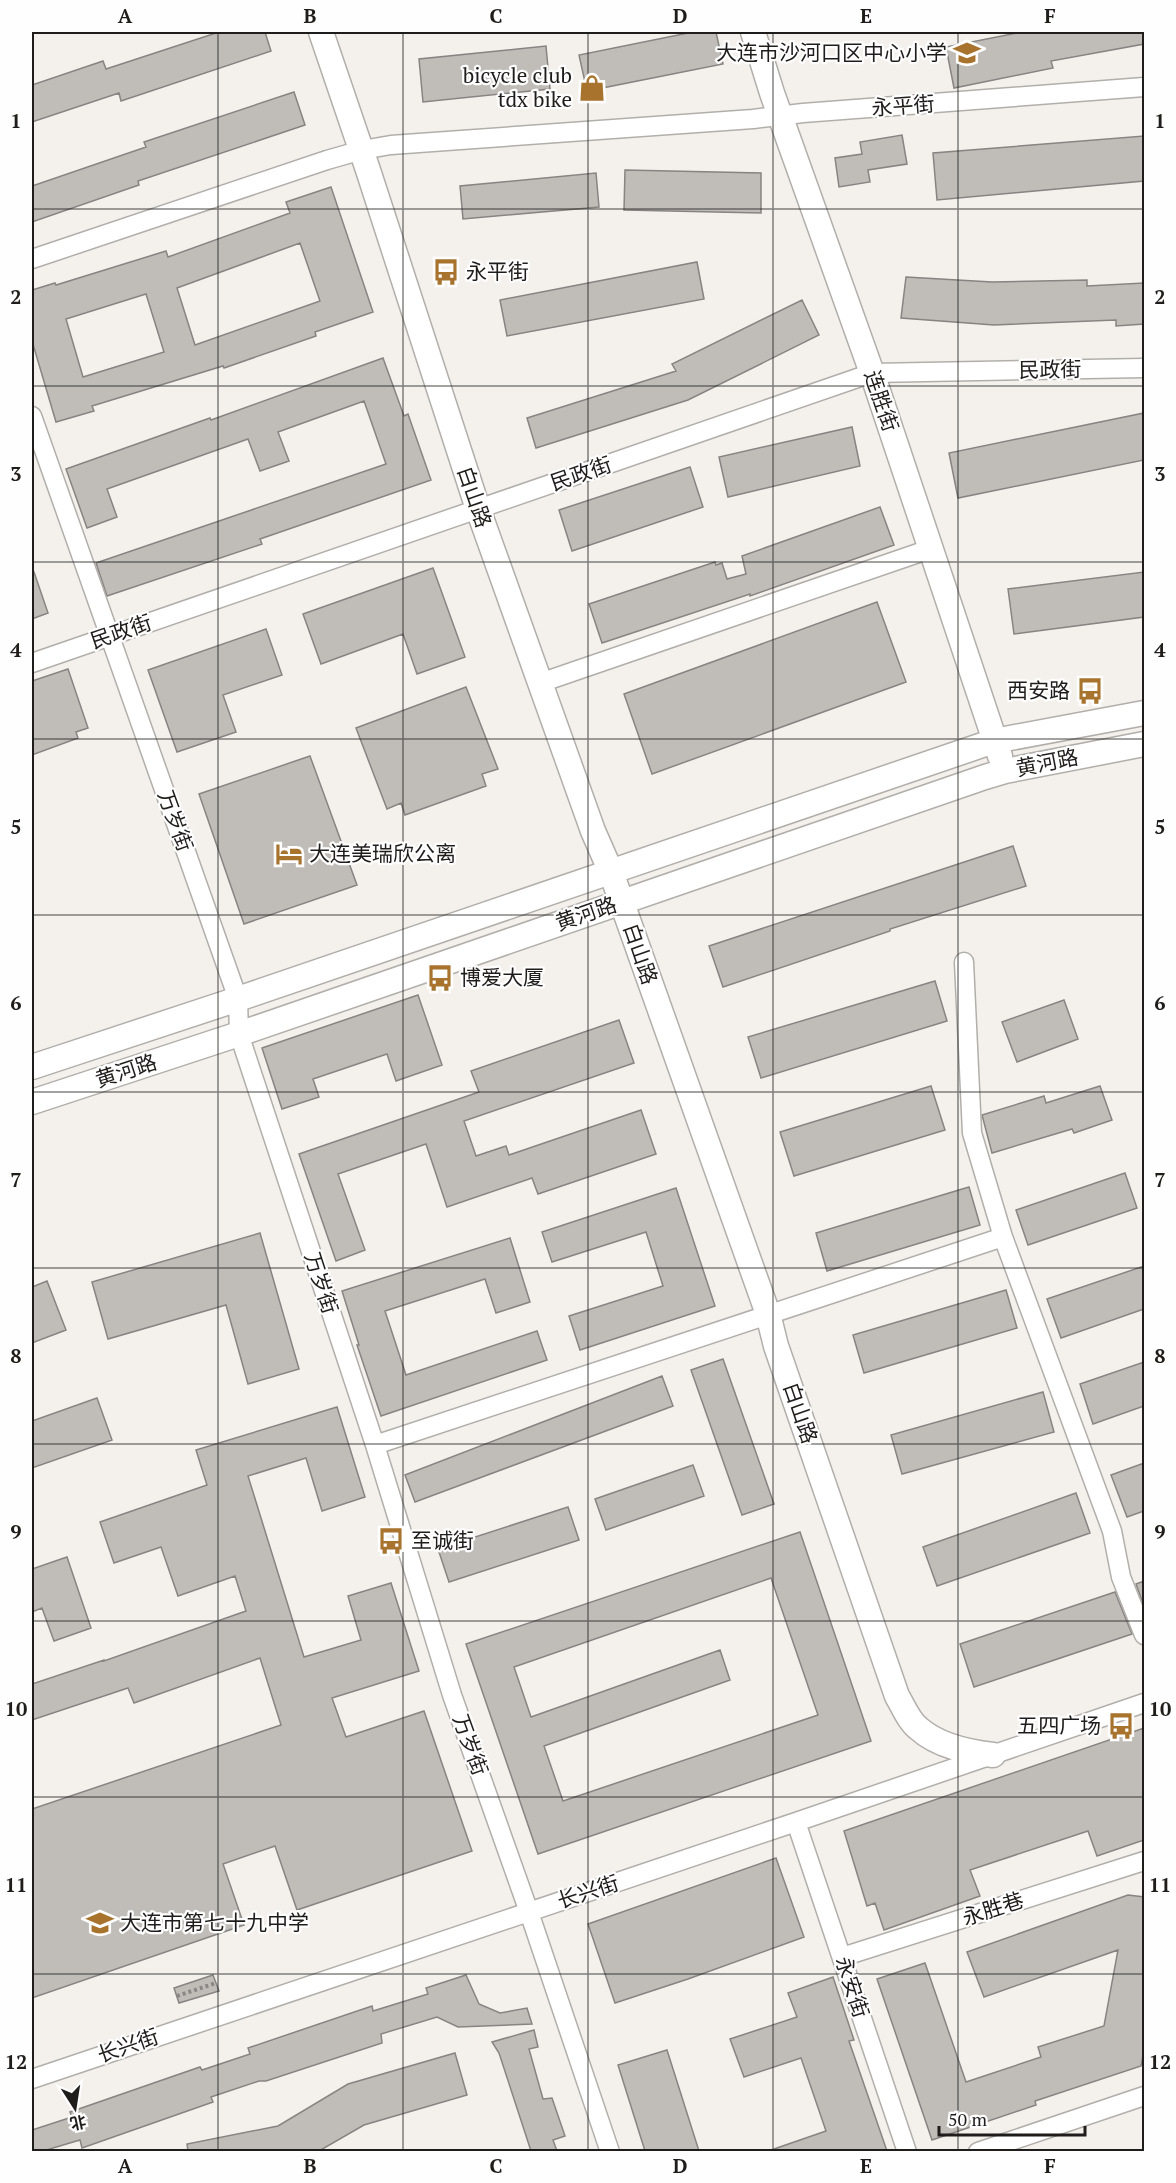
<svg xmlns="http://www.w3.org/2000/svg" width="1176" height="2183" viewBox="0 0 1176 2183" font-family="'PT Serif','Noto Sans SC',serif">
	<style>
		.building { fill: #c0bdb9; stroke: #878481; stroke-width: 1.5; fill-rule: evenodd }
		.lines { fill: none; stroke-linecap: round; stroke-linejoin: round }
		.minor-casing { stroke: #b2afab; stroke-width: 21 }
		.major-casing { stroke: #b2afab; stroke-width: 27 }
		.path { stroke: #8a8885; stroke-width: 4; stroke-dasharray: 3 3; stroke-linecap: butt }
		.minor { stroke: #fff; stroke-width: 18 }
		.major { stroke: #fff; stroke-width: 24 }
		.grid { fill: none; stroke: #1e1d1b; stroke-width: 1.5; stroke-opacity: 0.55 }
		.labels { text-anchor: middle; stroke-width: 4.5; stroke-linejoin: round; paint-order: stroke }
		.poi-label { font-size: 21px; fill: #1e1d1b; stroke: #fffefe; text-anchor: start }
		.street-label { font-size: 21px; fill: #1e1d1b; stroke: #fffefe }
		.neatline { fill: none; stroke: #1e1d1b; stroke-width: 2 }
		.grid-label { font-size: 20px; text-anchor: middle; font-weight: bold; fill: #1e1d1b }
	</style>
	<rect width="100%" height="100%" fill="#f4f1ed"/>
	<path class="building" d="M219 32H265L271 51 121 101 119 93 32 122V85L103 61 106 69Z
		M693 32H716L723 64 587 91 579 55Z
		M1022 32H1144V44L1051 61 1053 68 954 88 946 47Z
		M546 46 550 89 423 102 419 59Z
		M294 92 305 125 138 181 139 185 32 222V186L146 147 144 142Z
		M902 135 907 164 868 170 870 182 839 187 835 158 862 154 860 142Z
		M1144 136V181L937 200 933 153Z
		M625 170 761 173V213L624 210Z
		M596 173 599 207 463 219 460 186Z
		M331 187 373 312 315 332 316 336 224 368 223 366 92 406 94 411 56 422 32 341V290L55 283 56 285 166 251 168 257 290 213 286 202ZM300 243 320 301 195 345 177 288ZM146 294 164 352 83 377 66 319Z
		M697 262 704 299 507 336 500 300Z
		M906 277 992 282 1087 280V286L1144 283V324L1116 326V320L994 325 901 318Z
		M802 300 819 335 688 400 536 448 527 418 676 371 672 364Z
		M383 358 404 416 408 414 431 480 260 539 262 544 107 596 96 563 386 464 364 401 278 432 289 461 260 471 248 439 107 489 117 517 87 528 66 469 210 418 211 420Z
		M1144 413V460L958 498 949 453Z
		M852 427 860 466 728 497 719 457Z
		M690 467 703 507 572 551 559 510Z
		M880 507 894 545 750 596V594L602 643 589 604 715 562 716 565 722 563 727 579 746 574 742 556Z
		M433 568 465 657 417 674 403 634 321 664 303 614Z
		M34 572 48 613 32 619V573Z
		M1144 572V617L1014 634 1008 589Z
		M877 602 906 682 652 774 624 694Z
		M266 629 282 675 223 695 236 732 177 752 148 670Z
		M68 669 88 728 76 732 78 738 32 755V681Z
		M466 687 498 769 482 774 486 786 405 815 401 803 387 809 356 728Z
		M310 756 357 885 244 924 199 794Z
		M1013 846 1026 886 890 929V931L723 987 709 946Z
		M935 981 947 1021 761 1078 748 1037Z
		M418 995 442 1065 396 1081 387 1054 313 1079 319 1097 282 1109 262 1048Z
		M1064 1000 1078 1039 1017 1062 1002 1022Z
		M619 1020 634 1063 464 1121 476 1156 506 1146 509 1155 641 1110 656 1154 538 1194 532 1178 447 1207 426 1144 338 1174 365 1250 336 1261 299 1154 479 1092 471 1071Z
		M931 1086 945 1130 794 1176 780 1132Z
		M1100 1086 1112 1120 1074 1133 1072 1129 992 1153 982 1115 1044 1096 1046 1103Z
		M1125 1173 1137 1208 1028 1245 1016 1210Z
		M969 1187 980 1225 827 1271 816 1233Z
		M676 1188 715 1306 580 1350 569 1316 663 1286 646 1232 552 1262 542 1232Z
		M260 1233 299 1369 248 1384 226 1305 108 1339 92 1282Z
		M510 1238 530 1302 496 1313 485 1279 385 1311 406 1375 537 1331 547 1360 381 1416 357 1345H359L342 1291Z
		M1144 1266V1309L1061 1338 1047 1299Z
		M47 1281 66 1330 32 1343V1287Z
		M1006 1290 1017 1328 864 1373 853 1335Z
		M723 1359 774 1504 742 1515 691 1370Z
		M1144 1362V1406L1093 1424 1080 1384Z
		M662 1376 673 1406 415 1502 405 1475Z
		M1043 1392 1054 1432 902 1474 891 1435Z
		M97 1398 112 1440 32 1468V1421Z
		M337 1407 365 1497 322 1511 306 1458 248 1476 304 1657 361 1640 348 1596 391 1583 419 1671 332 1698 346 1737 424 1711 472 1851 297 1910 275 1846 223 1864 244 1925 32 1998V1809L281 1725 260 1658 134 1703 128 1688 32 1720V1684L104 1660V1661L246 1611 235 1576 178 1596 161 1547 114 1563 100 1522 207 1485 196 1450Z
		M1144 1463V1511L1127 1517 1111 1475Z
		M693 1465 704 1496 606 1530 595 1499Z
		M1076 1493 1090 1533 937 1586 923 1547Z
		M568 1507 579 1540 449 1582 438 1549Z
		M800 1532 871 1741 538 1854 466 1644ZM771 1578 818 1715 563 1801 544 1746 730 1680 720 1650 531 1717 514 1667Z
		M67 1557 91 1628 54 1641 42 1608 32 1612V1569Z
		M1144 1581V1606L1136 1584Z
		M1115 1592 1132 1634 974 1687 960 1644Z
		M1144 1728V1840L1097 1856 1088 1831 970 1870 980 1896 884 1930 875 1903 867 1906 844 1831Z
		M776 1858 804 1937 688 1979 615 2003 588 1924Z
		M1128 1895 1144 1897V2050L1141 2066 1035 2101 1036 2105 932 2140 877 1979 925 1963 966 2082 1041 2057 1038 2047 1104 2026 1118 1950 984 1997 967 1952Z
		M213 1975 219 1991 179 2003 174 1988Z
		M466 1975 479 2004 500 2013 527 2008 532 2024 458 2027 437 2017 381 2034 382 2043 266 2081H259L211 2097 213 2102 82 2148 80 2140 43 2151H32V2130L72 2117 70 2112 200 2067 202 2070 250 2054 248 2048 372 2006 373 2011 428 1994 426 1988Z
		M833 1977 854 2040 849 2041 887 2151H775L774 2149 826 2131 801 2058 744 2077 730 2039 797 2017 788 1993Z
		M534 2030 538 2047 529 2049 543 2099 552 2098 565 2136 553 2140 557 2151H531L499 2053 492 2042Z
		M667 2050 699 2151H645L618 2065Z
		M455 2053 467 2095 364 2125 319 2151H188L187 2144 278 2126 348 2084Z"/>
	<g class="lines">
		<defs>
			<path id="minor" d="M32 259 327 160 362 150 391 145 753 119 803 113 1144 87
				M32 416 238 999 239 1034 375 1445 452 1695 529 1912 610 2152
				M32 663 872 373 1144 368
				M540 683 930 549
				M964 962 972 1133 1003 1237 1112 1531 1121 1577 1144 1635
				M375 1445 1003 1237
				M796 1822 907 2152
				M842 1957 1144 1861
				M32 2079 796 1822 1144 1703
				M978 2152 1144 2096"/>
			<path id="major" d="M321 32 368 170 478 509 593 831 611 872 768 1314 776 1346 897 1696C903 1706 909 1721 918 1728 938 1746 967 1752 993 1755
				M753 32 772 93 872 373 1000 756
				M32 1067 238 999 994 741 1144 713
				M32 1102 239 1034 985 777 1005 771 1144 744"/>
		</defs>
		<use href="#minor" class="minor-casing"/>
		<use href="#major" class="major-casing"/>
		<path class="path" d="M177 1996 216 1983"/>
		<use href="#minor" class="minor"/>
		<use href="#major" class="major"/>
	</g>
	<path class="grid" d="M218 32V2152M403 32V2152M588 32V2152M773 32V2152M958 32V2152M32 209H1144M32 386H1144M32 562H1144M32 739H1144M32 915H1144M32 1092H1144M32 1268H1144M32 1444H1144M32 1621H1144M32 1797H1144M32 1974H1144"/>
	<defs>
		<symbol id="school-bare" viewBox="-9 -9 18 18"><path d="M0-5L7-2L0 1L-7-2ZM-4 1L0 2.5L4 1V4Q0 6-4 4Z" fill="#a8732d" stroke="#fffefe" stroke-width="2.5" paint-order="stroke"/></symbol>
		<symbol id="shop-bare" viewBox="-9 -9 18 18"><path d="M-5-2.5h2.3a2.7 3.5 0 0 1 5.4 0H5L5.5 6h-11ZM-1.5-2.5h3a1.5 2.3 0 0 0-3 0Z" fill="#a8732d" stroke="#fffefe" stroke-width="2.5" paint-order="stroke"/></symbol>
		<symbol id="bus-bare" viewBox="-9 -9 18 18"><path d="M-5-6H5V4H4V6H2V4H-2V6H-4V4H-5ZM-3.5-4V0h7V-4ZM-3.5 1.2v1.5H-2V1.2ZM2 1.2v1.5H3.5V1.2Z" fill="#a8732d" stroke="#fffefe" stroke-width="2.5" paint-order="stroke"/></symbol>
		<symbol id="hotel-bare" viewBox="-9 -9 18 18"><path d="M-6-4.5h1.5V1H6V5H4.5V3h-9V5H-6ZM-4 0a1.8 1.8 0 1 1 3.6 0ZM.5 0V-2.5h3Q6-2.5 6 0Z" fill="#a8732d" stroke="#fffefe" stroke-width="2.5" paint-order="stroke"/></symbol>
	</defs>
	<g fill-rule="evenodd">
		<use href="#school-bare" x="948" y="34" width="38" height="38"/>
		<use href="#shop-bare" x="573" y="69" width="38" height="38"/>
		<use href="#bus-bare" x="427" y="253" width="38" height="38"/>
		<use href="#bus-bare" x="1071" y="672" width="38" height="38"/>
		<use href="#hotel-bare" x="270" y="835" width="38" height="38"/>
		<use href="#bus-bare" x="421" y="959" width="38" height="38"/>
		<use href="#bus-bare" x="372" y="1522" width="38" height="38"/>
		<use href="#bus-bare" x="1102" y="1707" width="38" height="38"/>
		<use href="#school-bare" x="81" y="1904" width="38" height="38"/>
	</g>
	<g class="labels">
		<g class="poi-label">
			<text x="947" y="60" text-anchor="end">大连市沙河口区中心小学</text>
			<text x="572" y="83" text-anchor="end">bicycle club<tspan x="572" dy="24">tdx bike</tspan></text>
			<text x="466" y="279">永平街</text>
			<text x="1070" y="698" text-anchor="end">西安路</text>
			<text x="309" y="861">大连美瑞欣公离</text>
			<text x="460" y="985">博爱大厦</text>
			<text x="411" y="1548">至诚街</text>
			<text x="1101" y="1733" text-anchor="end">五四广场</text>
			<text x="120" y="1930">大连市第七十九中学</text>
		</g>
		<g class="street-label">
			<text transform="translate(903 106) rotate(-4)" y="7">永平街</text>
			<text transform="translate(1050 370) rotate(-1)" y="7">民政街</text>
			<text transform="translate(881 401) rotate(71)" y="7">连胜街</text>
			<text transform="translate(581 474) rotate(-19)" y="7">民政街</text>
			<text transform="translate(474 497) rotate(71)" y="7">白山路</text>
			<text transform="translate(121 632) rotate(-19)" y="7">民政街</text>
			<text transform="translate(1047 763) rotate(-11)" y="7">黄河路</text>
			<text transform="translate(175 821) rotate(70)" y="7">万岁街</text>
			<text transform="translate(586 914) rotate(-19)" y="7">黄河路</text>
			<text transform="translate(640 954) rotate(71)" y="7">白山路</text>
			<text transform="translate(126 1071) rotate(-18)" y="7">黄河路</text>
			<text transform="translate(321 1283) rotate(72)" y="7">万岁街</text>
			<text transform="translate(800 1413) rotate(71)" y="7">白山路</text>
			<text transform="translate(470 1745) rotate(70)" y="7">万岁街</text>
			<text transform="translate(588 1892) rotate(-18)" y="7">长兴街</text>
			<text transform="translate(993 1909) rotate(-18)" y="7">永胜巷</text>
			<text transform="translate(852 1987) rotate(72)" y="7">永安街</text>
			<text transform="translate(128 2046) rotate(-19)" y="7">长兴街</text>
		</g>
	</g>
	<rect width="1176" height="2183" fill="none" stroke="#fffefe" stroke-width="66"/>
	<g transform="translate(75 2108) rotate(168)" stroke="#fffefe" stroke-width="4.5" paint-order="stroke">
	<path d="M0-4.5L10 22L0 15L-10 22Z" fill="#1e1d1b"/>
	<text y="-9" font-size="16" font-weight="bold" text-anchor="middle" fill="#1e1d1b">北</text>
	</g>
	<path d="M939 2126v9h146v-9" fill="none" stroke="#1e1d1b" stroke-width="3"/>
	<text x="948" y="2126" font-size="18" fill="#1e1d1b" stroke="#fffefe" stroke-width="4.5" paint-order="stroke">50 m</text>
	<rect x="33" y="33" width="1110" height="2117" class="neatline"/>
	<g class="grid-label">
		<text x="125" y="23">A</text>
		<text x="310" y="23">B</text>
		<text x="496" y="23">C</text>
		<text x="680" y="23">D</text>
		<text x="866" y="23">E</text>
		<text x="1050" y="23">F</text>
		<text x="16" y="128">1</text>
		<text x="1160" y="128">1</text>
		<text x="16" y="304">2</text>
		<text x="1160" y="304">2</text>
		<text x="16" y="481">3</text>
		<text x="1160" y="481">3</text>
		<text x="16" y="657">4</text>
		<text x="1160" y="657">4</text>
		<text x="16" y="834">5</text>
		<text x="1160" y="834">5</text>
		<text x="16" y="1010">6</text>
		<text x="1160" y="1010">6</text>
		<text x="16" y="1187">7</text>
		<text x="1160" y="1187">7</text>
		<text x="16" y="1363">8</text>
		<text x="1160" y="1363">8</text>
		<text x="16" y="1539">9</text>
		<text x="1160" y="1539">9</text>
		<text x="16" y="1716">10</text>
		<text x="1160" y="1716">10</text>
		<text x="16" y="1892">11</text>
		<text x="1160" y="1892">11</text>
		<text x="16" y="2069">12</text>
		<text x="1160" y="2069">12</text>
		<text x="125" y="2173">A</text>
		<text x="310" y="2173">B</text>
		<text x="496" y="2173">C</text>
		<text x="680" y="2173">D</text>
		<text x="866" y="2173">E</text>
		<text x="1050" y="2173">F</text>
	</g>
</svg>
